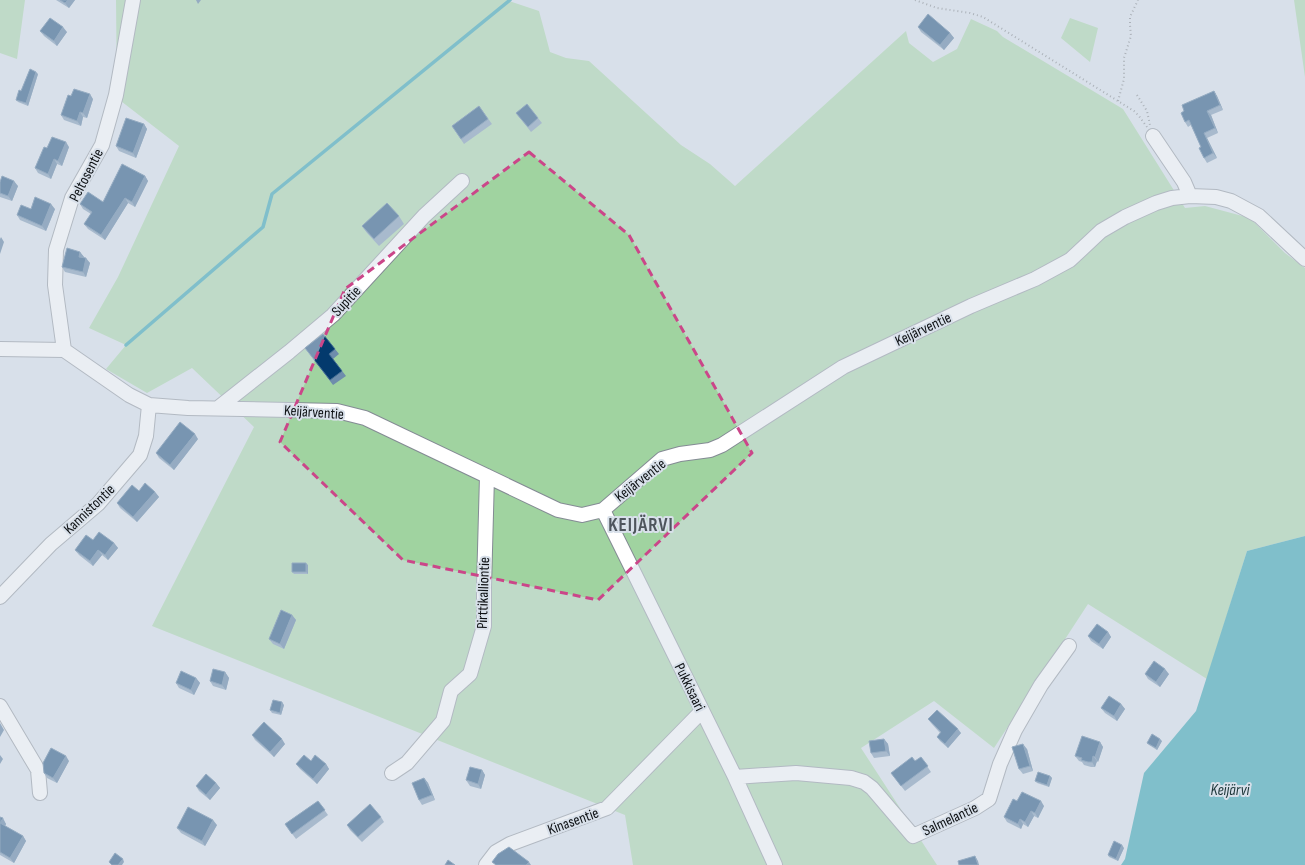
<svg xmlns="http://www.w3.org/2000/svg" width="1305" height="865" viewBox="0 0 1305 865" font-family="'Sofia Sans Condensed',sans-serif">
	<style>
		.green { fill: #a0d3a0 }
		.water { fill: #1697a7 }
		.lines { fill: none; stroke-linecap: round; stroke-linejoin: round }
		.stream { stroke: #1697a7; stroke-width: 3.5 }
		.minor-casing { stroke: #848b94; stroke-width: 16 }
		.path { stroke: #757b81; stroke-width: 2; stroke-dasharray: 1 3; stroke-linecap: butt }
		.minor { stroke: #fff; stroke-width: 14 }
		.wall { fill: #6e8dac }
		.shaded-wall { fill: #436c92 }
		.building { fill: #033a6d; stroke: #436c92 }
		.marked { fill: none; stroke: #cb4689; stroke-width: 3; stroke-dasharray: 8 5; stroke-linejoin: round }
		.labels { text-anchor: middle; stroke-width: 4; stroke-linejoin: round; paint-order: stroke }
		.street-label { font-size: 15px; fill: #0d1013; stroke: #d8e0ea }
		.water-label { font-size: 16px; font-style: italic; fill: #1c3538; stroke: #d8e0ea }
		.district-label { font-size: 19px; font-weight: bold; letter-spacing: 1px; fill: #4e555d; stroke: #d8e0ea }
	</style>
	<rect width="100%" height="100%" fill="#d8e0ea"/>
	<path class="green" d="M0 0H25L17 59 0 53Z
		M116 0H510L509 1 539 11 550 52 566 58 589 61 681 145 710 164 735 186 906 31 909 43 933 62 957 49 971 19 997 31 1003 37 1123 109 1185 208 1205 206 1250 218 1285 253 1305 268V536L1247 551 1207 679 1088 604 994 748 934 701 861 748 937 865H633L625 815 152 626 254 427 192 368 147 393 106 369 126 345 89 328 118 277 179 146 117 98Z
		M1294 0H1305V77Z
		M1070 18 1098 28 1090 62 1061 38Z"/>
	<path class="water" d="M1305 536V865H1121L1125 859 1144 773 1196 711 1247 551Z"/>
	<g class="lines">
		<path class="stream" d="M126 345 263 227 272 194 510 0"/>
		<defs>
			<path id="minor" d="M1153 136 1184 182 1190 196
				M0 349 64 350 129 395 149 405 188 408 337 411 365 418 558 510 582 515 603 510 662 459 680 454 710 450 722 445 843 367 971 306 1035 279 1070 260 1101 231 1125 217 1156 203 1172 198 1190 196 1216 197 1231 201 1259 216 1305 259
				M64 350 55 285 56 250 72 198 102 145 116 95 133 0
				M218 408 289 352 333 315 424 216 462 181
				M603 510 735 777 775 865
				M0 597 51 544 98 504 140 455 146 436 149 405
				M0 706 38 770 40 793
				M392 773 407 763 443 721 451 691 470 674 484 626V587L487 476
				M735 777 796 773 851 778 864 782 872 788 913 836 975 808 989 799 1000 764 1015 730 1041 685 1069 646
				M486 865 496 852 510 844 607 808 702 711"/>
		</defs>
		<use href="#minor" class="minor-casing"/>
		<path class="path" d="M915 0 937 8 970 13 983 17 1134 111 1139 116 1147 127
			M1137 95 1147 111 1150 125
			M1118 101 1124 79V58L1131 36 1130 25V17L1138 0"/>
		<use href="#minor" class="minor"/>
	</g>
	<path class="wall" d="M56 0H75L69 8Z
		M918 27 950 33 954 38 944 50 921 32Z
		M40 31 67 32 57 46 44 36Z
		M38 74 28 106 18 102 16 100 21 91Z
		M1214 91 1217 96 1223 110 1211 115 1218 133 1207 138 1217 158 1207 163 1204 158 1201 147 1191 125 1188 127 1185 122Z
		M71 96 93 99 87 118 83 117 81 126 64 120 61 115Z
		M479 106 492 124 464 144 452 126Z
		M516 113 538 118 542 123 531 132Z
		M144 124 147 129 136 158 119 151 116 146Z
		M69 147 62 166 57 164 51 179 38 173 35 168 47 148Z
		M145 176 148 181 135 207 128 203 105 240 88 229 84 224 91 214 83 209 80 204 103 202Z
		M0 182 18 186 12 201 0 197Z
		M31 209H55L46 231 20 220 17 215Z
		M399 216 404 224 379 246 367 233 362 226Z
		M80 252 84 257V258L90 263 86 277 65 272 62 267Z
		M305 348 335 349 339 354 333 359 346 376 333 385Z
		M198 439 174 470 159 458 156 453Z
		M139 491 155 492 159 497 137 522 120 508 117 503Z
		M93 540 114 543 118 548 108 560 102 555 93 566 79 555 75 550Z
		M308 565V574H294L292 572Z
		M292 615 296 620 284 649 273 644 269 639Z
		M1108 632 1111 637 1103 649 1091 641 1088 636Z
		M225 672 229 678 226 690 213 686 210 681Z
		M1145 674H1169L1160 687 1148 679Z
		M196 678 200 683 194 695 179 688 176 683Z
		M1121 704 1125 709 1117 721 1105 713 1101 708Z
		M284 705 281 715 272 713 270 710Z
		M928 719 961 733 948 748 940 741 937 737 940 733 931 723Z
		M252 735 285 744 274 757 255 740Z
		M884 739 888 744 890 756 874 758 871 753Z
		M1162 741 1157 750 1149 745 1147 743Z
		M1100 742 1103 747 1098 762 1097 761 1095 767H1091L1084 765 1082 762 1079 761 1075 756Z
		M1027 749 1033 771 1023 774 1019 769Z
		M921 757 931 772 905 791 891 773 915 761Z
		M69 761 57 783 47 778 44 773Z
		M311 761 326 764 329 769 317 784 300 769 296 764Z
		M482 770 485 775 481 789 470 786 466 780Z
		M1050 776 1052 778 1049 787 1037 783 1035 781Z
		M424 778 428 783 435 800 422 805 419 800Z
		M216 783 220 788 210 800 199 791 196 786Z
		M318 801 328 815 296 839 285 824Z
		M1017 801 1044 806 1038 818 1034 816 1028 827 1023 824 1021 829 1007 822 1004 817Z
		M0 817 6 824 5 826 23 836 26 841 14 863 0 855Z
		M381 817 384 822 362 842 350 830 347 825Z
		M217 825 205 846 181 833 177 828Z
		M1124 848 1118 861 1109 857 1108 855Z"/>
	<path class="shaded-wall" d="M68 0H75L69 8 65 3Z
		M196 0H201L198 4Z
		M63 27 67 32 57 46 54 41Z
		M950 33 954 38 944 50 940 45Z
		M36 72 38 74 28 106 26 103Z
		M1214 91 1217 96 1223 110 1220 105Z
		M90 94 93 99 87 118 83 113Z
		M1207 111 1211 115 1218 133 1215 128Z
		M80 112 83 117 81 126 77 121Z
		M144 124 147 129 136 158 133 153Z
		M1204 133 1207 138 1217 158 1213 153Z
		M66 142 69 147 62 166 58 161Z
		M54 159 57 164 51 179 48 174Z
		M145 176 148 181 135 207 132 202Z
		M14 181 18 186 12 201 8 196Z
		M125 198 128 203 105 240 101 235Z
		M51 204 55 209 46 231 42 226Z
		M1 237 4 242 0 254V239Z
		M80 252 84 257 83 262 79 257Z
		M86 258 90 263 86 277 83 272Z
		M195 434 198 439 174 470 170 465Z
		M155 492 159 497 137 522 133 517Z
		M114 543 118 548 108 560 105 555Z
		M98 550 102 555 93 566 90 561Z
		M306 563 308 565V574L306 572Z
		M292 615 296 620 284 649 280 644Z
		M1108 632 1111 637 1103 649 1099 644Z
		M1165 669 1169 674 1160 687 1156 682Z
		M225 672 229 678 226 690 222 685Z
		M196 678 200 683 194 695 191 690Z
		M282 702 284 705 281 715 280 713Z
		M1121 704 1125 709 1117 721 1114 716Z
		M0 723 4 730 0 737Z
		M958 729 961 733 948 748 945 744Z
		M282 739 285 744 274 757 270 752Z
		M884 739 888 744 890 756 886 751Z
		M1160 739 1162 741 1157 750 1156 748Z
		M1100 742 1103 747 1098 762 1095 757Z
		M1023 744 1027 749 1033 771 1030 766Z
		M0 755 3 759 0 764Z
		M66 756 69 761 57 783 53 778Z
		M1093 756 1097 761 1095 767 1092 762Z
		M326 764 329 769 317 784 313 779Z
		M482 770 485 775 481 789 478 784Z
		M1050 776 1052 778 1049 787 1047 785Z
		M424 778 428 783 435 800 432 795Z
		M216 783 220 788 210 800 206 795Z
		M1041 801 1044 806 1038 818 1035 813Z
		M1031 811 1034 816 1028 827 1025 822Z
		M3 818 6 824 4 828 0 823Z
		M1020 819 1023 824 1021 829 1018 824Z
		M213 820 217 825 205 846 202 841Z
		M23 836 26 841 14 863 10 858Z
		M1122 845 1124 848 1118 861 1116 859Z
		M975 856 978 861 979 865H978Z
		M123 859 124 862 122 865H118Z
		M529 862 531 865H526Z"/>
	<path class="building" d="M60 0H68L65 3Z
		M928 14 950 33 940 45 918 27Z
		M50 18 63 27 54 41 40 31Z
		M30 69 36 72 26 103 16 100 19 90 21 91Z
		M74 89 90 94 83 113 80 112 77 121 61 115 68 95 71 96Z
		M1214 91 1220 105 1207 111 1215 128 1204 133 1213 153 1204 158 1199 148 1201 147 1189 120 1185 122 1181 113 1184 111 1182 105Z
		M527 104 538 118 528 127 516 113Z
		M479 106 488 119 461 139 452 126Z
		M126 118 144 124 133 153 116 146Z
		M52 137 66 142 58 161 54 159 48 174 35 168 44 147 47 148Z
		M122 164 145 176 132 202 125 198 101 235 84 224 92 212 80 204 88 192 103 202Z
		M2 176 14 181 8 196 0 193V182Z
		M35 197 51 204 42 226 17 215 21 205 31 209Z
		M387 203 399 216 374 239 362 226Z
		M67 248 80 252 79 257 86 258 83 272 62 267Z
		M323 334 335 349 329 354 342 371 330 380 305 348Z
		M180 422 195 434 170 465 156 453Z
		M145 483 155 492 133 517 117 503 132 485 139 491Z
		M99 532 114 543 105 555 98 550 90 561 75 550 86 535 93 540Z
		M292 563H306V572H292Z
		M281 610 292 615 280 644 269 639Z
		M1097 624 1108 632 1099 644 1088 636Z
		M1154 661 1165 669 1156 682 1145 674Z
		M213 669 225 672 222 685 210 681Z
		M181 671 196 678 191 690 176 683Z
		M1109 696 1121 704 1114 716 1101 708Z
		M273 700 282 702 280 713 270 710Z
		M937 710 958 729 945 744 937 737 941 732 928 719Z
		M264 722 282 739 270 752 252 735Z
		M1152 734 1160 739 1156 748 1147 743Z
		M1082 736 1100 742 1095 757 1093 756 1092 762H1088L1081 760 1082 758 1075 756Z
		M884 739 886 751 871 753 869 741Z
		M1023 744 1030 766 1019 769 1012 747Z
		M51 748 66 756 53 778 44 773 43 763Z
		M304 755 311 761 315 755 326 764 313 779 296 764Z
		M912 757 915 761 921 757 928 766 901 786 891 773Z
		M470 767 482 770 478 784 466 780Z
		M1038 772 1050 776 1047 785 1035 781Z
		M206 774 216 783 206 795 196 786Z
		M424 778 432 795 419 800 412 783Z
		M1022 792 1041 801 1035 813 1031 811 1025 822 1020 819 1018 824 1004 817 1013 799 1017 801Z
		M318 801 325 810 292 834 285 824Z
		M370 804 381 817 358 837 347 825Z
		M188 807 213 820 202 841 177 828Z
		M0 817 3 818 0 823 23 836 10 858 0 852Z
		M1114 841 1122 845 1116 859 1108 855Z
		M509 847 529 862 526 865H496L492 862 498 854Z
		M115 853 123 859 118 865H112L109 862Z
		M975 856 978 865H959L958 861Z
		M448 860 455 865H445Z"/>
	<path d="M0 0H1305V865H0ZM529 152 629 235 752 453 598 600 403 560 280 442 345 289Z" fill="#d8e0ea" fill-opacity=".55" fill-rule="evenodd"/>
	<path class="marked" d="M529 152 629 235 752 453 598 600 403 560 280 442 345 289Z"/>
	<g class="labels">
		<g class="street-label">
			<text transform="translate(86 175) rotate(-63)" y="5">Peltosentie</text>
			<text transform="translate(346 301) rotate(-47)" y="5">Supitie</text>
			<text transform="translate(923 329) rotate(-25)" y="5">Keijärventie</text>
			<text transform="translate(314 412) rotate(4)" y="5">Keijärventie</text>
			<text transform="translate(640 480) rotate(-38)" y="5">Keijärventie</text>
			<text transform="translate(89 509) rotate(-44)" y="5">Kannistontie</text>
			<text transform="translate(483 593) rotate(-88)" y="5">Pirttikalliontie</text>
			<text transform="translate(690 687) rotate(64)" y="5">Pukkisaari</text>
			<text transform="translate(950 819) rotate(-25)" y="5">Salmelantie</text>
			<text transform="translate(573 821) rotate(-20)" y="5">Kinasentie</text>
		</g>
		<g class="water-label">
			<text x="1230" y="795">Keijärvi</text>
		</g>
		<g class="district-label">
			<text x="641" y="531">KEIJÄRVI</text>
		</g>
	</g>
</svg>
